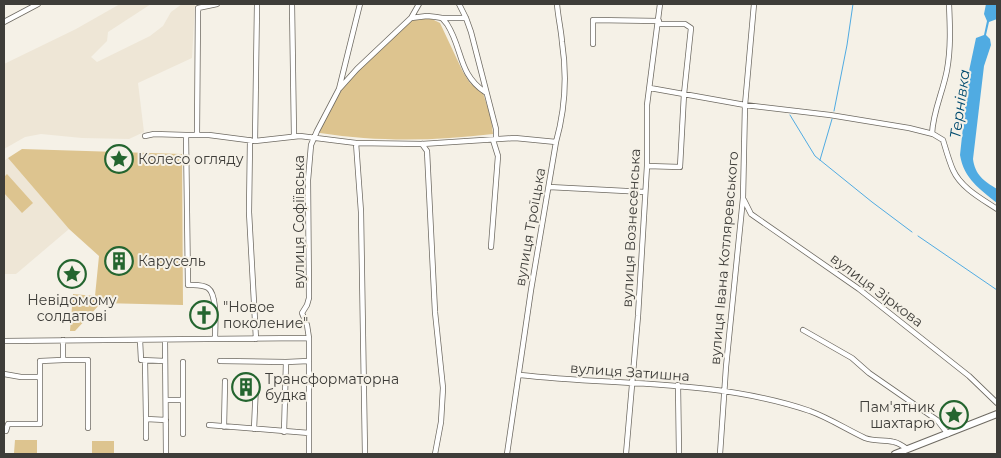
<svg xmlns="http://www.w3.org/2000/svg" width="1001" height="458" viewBox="0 0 1001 458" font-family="Montserrat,sans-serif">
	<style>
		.built { fill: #eee6d6 }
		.green { fill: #ddc48f }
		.water { fill: #50abe2 }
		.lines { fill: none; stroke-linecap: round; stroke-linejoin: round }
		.stream { stroke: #50abe2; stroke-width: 1 }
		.street-casing { stroke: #6e6a62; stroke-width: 6 }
		.secondary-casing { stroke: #6e6a62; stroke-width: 8 }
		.street { stroke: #fff; stroke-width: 4.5 }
		.secondary { stroke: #fff; stroke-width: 6 }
		.labels { text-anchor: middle; stroke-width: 4; stroke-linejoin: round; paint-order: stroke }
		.poi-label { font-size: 14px; fill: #3e3d39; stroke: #f5f1e7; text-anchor: start }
		.street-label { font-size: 14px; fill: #3e3d39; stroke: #f5f1e7 }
		.water-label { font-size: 15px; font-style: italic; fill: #004b6f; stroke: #f5f1e7 }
	</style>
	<rect width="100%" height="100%" fill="#f5f1e7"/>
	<path class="built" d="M120 4H151L108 32 107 41 91 57 97 62 150 36 163 26 171 12 182 4H195L192 58 138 83 144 132 129 139 82 138 41 134 25 137 4 149V64L76 29Z
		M8 158 69 229 16 274H4V161Z"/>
	<path class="green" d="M415 18 432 19 440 23 463 72 470 83 483 93 491 118 493 134C434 141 379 142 320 133L316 130 338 87 408 21Z
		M22 149 182 154 183 305 101 303 75 331H70L73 294 95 296 99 256 69 229 8 158Z
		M7 174 33 203 22 213 4 193V177Z
		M15 440H37V453H14Z
		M92 441H114V453H92Z"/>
	<path class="water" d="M986 4H997V19L989 22 986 35 990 39 991 45 984 66 973 159C975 175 984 181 997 189V203C980 189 964 179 960 155L969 71 976 38 984 35 987 21 984 14Z"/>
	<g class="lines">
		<path class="stream" d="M834 111 847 45 853 4
			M790 115 815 156 872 202 912 232
			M820 160 832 119
			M918 236 997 290"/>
		<defs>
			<path id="street" d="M292 4 294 136
				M459 4 466 18 471 32 496 129V139
				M411 18 419 4
				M443 18H466
				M4 22 38 4
				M593 44V20L659 21
				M340 88 357 69 411 18 427 16 436 17 442 18 447 24C463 49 458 74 485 92
				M650 88 745 105 830 115 909 128 933 134 943 140C946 150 949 161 953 170 961 188 982 199 997 209
				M197 134 198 8 217 4
				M932 134C933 111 943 92 947 70 951 48 950 26 949 4
				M186 135H209L255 141 300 136 356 143 422 144 515 138 556 142
				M145 136 154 134 186 135 188 285C195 285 202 284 208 288 218 295 215 328 215 339
				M250 140 249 212 256 339
				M255 141 257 4
				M356 143 361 212 365 454
				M422 144 427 151 435 312 443 388 441 422 435 454
				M647 166 680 167 684 94 691 28 685 24H658
				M549 187 645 192
				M744 200 751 214 859 289 969 376 997 403
				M491 247 498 156 493 140
				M803 330 852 358 869 373 937 420 948 434
				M63 340V360H88V428
				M140 340 141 360 165 361
				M165 340 166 454
				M4 341 309 338
				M145 360 146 419 166 420
				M220 361 286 362 284 432
				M286 362 309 361
				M4 374 21 377H40V424H8L6 431H4
				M520 375C616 386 716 379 810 411 829 418 846 429 865 438 875 442 884 439 894 442 899 443 903 446 907 449
				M40 377V361L63 360
				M678 385 679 454
				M166 400H183V434
				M183 400V362
				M146 419V438
				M209 425 309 433
				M224 427 225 381
				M254 429 256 384
				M309 454V338L307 325 302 313 307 305 309 298 308 180 311 145 317 131 339 89 360 4
				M507 454 531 290 556 142C565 110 567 75 562 42 561 29 558 17 557 4
				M626 454 638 316 647 166V105L660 4
				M720 454 726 367 743 198 745 105 754 4"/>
			<path id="secondary" d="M895 454 997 414"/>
		</defs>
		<use href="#street" class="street-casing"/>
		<use href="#secondary" class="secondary-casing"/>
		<use href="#street" class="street"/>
		<use href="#secondary" class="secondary"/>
	</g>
	<defs>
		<symbol id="sight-ring" viewBox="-11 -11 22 22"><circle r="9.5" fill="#f5f1e7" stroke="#24652f" stroke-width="1.5"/><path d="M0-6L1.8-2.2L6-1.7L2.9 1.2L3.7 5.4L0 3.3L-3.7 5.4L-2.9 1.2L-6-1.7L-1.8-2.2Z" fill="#24652f"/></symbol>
		<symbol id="building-ring" viewBox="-11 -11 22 22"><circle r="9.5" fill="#f5f1e7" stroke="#24652f" stroke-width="1.5"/><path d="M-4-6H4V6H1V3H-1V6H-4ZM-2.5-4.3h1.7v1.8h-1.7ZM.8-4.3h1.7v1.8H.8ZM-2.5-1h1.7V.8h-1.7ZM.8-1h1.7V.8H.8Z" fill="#24652f"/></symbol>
		<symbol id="church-ring" viewBox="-11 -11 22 22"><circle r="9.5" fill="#f5f1e7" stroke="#24652f" stroke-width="1.5"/><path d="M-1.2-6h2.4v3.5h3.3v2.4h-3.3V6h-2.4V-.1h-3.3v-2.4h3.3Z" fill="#24652f"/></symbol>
	</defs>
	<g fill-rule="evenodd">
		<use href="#sight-ring" x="103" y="143" width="32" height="32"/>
		<use href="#building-ring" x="103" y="245" width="32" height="32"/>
		<use href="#sight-ring" x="56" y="258" width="32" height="32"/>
		<use href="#church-ring" x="188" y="299" width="32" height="32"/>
		<use href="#building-ring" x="230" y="371" width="32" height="32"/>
		<use href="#sight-ring" x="938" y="399" width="32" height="32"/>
	</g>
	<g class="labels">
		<g class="poi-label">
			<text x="138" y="164">Колесо огляду</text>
			<text x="138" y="266">Карусель</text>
			<text x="72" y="305" text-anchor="middle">Невідомому<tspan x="72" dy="16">солдатові</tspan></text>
			<text x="223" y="312">"Новое<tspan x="223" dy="16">поколение"</tspan></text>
			<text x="265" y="384">Трансформаторна<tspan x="265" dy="16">будка</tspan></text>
			<text x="935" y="412" text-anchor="end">Пам'ятник<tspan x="935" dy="16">шахтарю</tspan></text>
		</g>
		<g class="street-label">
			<text transform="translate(299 222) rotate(-90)" y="5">вулиця Софіївська</text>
			<text transform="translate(530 227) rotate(-80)" y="5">вулиця Троїцька</text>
			<text transform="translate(631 228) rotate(-87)" y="5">вулиця Вознесенська</text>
			<text transform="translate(724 258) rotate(-85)" y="5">вулиця Івана Котляревського</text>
			<text transform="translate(877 290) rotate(37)" y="5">вулиця Зіркова</text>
			<text transform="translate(630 372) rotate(4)" y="5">вулиця Затишна</text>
		</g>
		<g class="water-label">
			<text transform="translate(960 104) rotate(-82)" y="5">Тернівка</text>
		</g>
	</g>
	<rect width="1001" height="458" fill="none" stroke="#3e3d39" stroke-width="10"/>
</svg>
